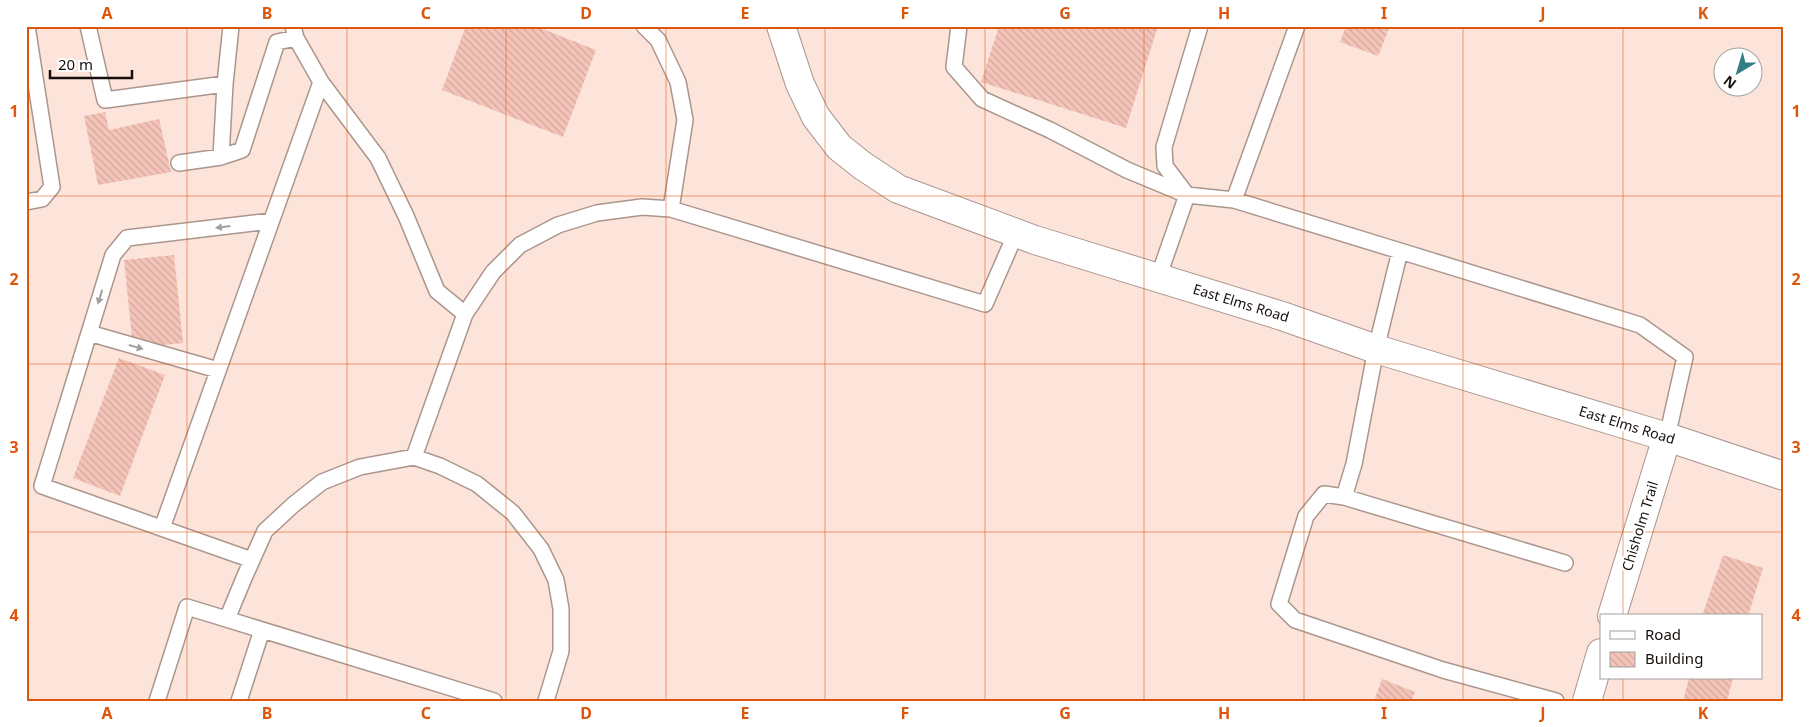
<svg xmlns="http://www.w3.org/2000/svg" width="1810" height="727" viewBox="0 0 1810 727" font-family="'Noto Sans',sans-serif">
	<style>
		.building { fill: url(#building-back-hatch) }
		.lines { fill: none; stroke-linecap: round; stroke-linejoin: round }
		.lane-casing { stroke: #ab968d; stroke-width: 18 }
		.street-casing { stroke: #ab968d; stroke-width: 30 }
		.secondary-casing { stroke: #ab968d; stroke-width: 30 }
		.lane { stroke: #fff; stroke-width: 15 }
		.street { stroke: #fff; stroke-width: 28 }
		.secondary { stroke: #fff; stroke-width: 28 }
		.oneway { fill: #a29f9d }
		.grid { fill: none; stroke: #de550c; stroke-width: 1; stroke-opacity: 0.55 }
		.labels { text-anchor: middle; stroke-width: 4.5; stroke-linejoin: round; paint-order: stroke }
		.street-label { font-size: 14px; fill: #160e0b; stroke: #fff }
		.neatline { fill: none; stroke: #de550c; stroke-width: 2 }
		.grid-label { font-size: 16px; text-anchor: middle; font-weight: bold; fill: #de550c }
	</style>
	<defs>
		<pattern id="building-back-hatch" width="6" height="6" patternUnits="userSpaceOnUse" patternTransform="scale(1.25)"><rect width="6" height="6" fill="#f5c4b9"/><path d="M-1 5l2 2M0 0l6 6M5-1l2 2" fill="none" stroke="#d1a79e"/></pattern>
	</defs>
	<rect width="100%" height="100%" fill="#fce4db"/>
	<path class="building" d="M466 26H535L596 50 563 137 442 90Z
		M999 26H1158L1126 128 981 82Z
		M1346 26H1390L1378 56 1340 42Z
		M105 112 109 130 159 119 171 172 98 185 84 116Z
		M174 255 183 343 133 348 124 260Z
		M119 358 165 375 120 496 73 478Z
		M1723 555 1763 568 1748 616H1702Z
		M1689 678H1733L1727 701H1683Z
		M1382 679 1415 692 1412 701H1374Z"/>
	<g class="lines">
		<defs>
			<path id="lane" d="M88 26 105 100 225 84 221 157 179 163
				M293 26 296 38 321 82 378 158 406 216 437 291 465 314
				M644 26 658 40 678 82 685 120 671 209
				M959 26 954 67 982 99 1050 130 1127 170 1187 195 1234 200 1400 251 1376 349 1354 464 1344 497 1324 494 1306 516 1279 604 1295 620 1443 670 1556 701
				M225 84 231 26
				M221 157 242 150 277 42 296 38
				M1234 200 1297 26
				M26 202 42 199 52 187 27 26
				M1400 251 1640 325 1685 357 1667 437
				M1158 278 1187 195 1165 166 1164 147 1200 26
				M89 333 218 370
				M414 457 465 314 493 272 520 245 558 225 597 213 642 207 671 209 985 304 1016 233
				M1344 497 1565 563
				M162 528 321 82
				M252 560 42 486 113 255 127 238 271 221
				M227 619 244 578 265 531 293 505 322 482 360 467 414 457 440 466 477 484 513 513 541 549 556 580 561 609V651L546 701
				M157 701 187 607 494 701
				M239 701 262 630"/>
			<path id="street" d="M1612 616 1667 437
				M1587 701 1601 653"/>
			<path id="secondary" d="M781 26 800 84 816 117 839 147 863 166 898 189 1035 240 1282 316 1376 349 1667 437 1784 476"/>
		</defs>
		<use href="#lane" class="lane-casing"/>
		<use href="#street" class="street-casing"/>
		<use href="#secondary" class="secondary-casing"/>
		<use href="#lane" class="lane"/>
		<use href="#street" class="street"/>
		<use href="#secondary" class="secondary"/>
	</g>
	<defs><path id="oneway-solid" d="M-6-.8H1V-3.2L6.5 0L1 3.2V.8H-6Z" transform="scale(1.25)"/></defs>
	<g class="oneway">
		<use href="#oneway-solid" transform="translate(223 227) rotate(173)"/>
		<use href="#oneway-solid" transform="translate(100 297) rotate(107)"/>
		<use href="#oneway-solid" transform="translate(136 347) rotate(16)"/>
	</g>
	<path class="grid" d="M187 26V701M347 26V701M506 26V701M666 26V701M825 26V701M985 26V701M1144 26V701M1304 26V701M1463 26V701M1623 26V616M26 196H1784M26 364H1784M26 532H1784M1623 678V701"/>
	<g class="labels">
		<g class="street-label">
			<text transform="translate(1241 303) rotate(17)" y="5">East Elms Road</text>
			<text transform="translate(1627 425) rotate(17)" y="5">East Elms Road</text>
			<text transform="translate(1640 526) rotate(-73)" y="5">Chisholm Trail</text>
		</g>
	</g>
	<rect width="1810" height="727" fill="none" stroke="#ffffff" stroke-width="55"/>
	<rect x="1600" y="614" width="162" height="65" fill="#ffffff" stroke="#a29f9d"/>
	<rect x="1610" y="631" width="25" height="8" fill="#ffffff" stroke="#a29f9d"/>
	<text x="1645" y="640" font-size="15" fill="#160e0b">Road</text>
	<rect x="1610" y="652" width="25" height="15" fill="url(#building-back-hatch)" stroke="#a29f9d"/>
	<text x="1645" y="664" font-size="15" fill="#160e0b">Building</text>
	<g transform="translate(1738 72) rotate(218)"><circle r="24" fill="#ffffff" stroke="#a29f9d"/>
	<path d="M0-4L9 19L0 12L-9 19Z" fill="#357d85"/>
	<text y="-8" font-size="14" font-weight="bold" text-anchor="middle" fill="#160e0b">N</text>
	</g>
	<path d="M50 70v8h82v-8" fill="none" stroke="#160e0b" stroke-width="2.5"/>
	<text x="58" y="70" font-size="15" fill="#160e0b" stroke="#ffffff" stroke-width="4" paint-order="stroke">20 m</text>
	<rect x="28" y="28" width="1754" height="672" class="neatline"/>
	<g class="grid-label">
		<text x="107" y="19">A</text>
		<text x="267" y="19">B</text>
		<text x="426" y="19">C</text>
		<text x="586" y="19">D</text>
		<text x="745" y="19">E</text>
		<text x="905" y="19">F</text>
		<text x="1065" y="19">G</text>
		<text x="1224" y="19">H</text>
		<text x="1384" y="19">I</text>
		<text x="1543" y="19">J</text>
		<text x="1703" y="19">K</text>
		<text x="14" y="117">1</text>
		<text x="1796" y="117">1</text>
		<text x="14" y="285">2</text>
		<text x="1796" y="285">2</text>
		<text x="14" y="453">3</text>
		<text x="1796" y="453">3</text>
		<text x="14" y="621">4</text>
		<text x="1796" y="621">4</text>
		<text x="107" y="719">A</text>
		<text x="267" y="719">B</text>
		<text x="426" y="719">C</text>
		<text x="586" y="719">D</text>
		<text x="745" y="719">E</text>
		<text x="905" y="719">F</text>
		<text x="1065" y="719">G</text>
		<text x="1224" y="719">H</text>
		<text x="1384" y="719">I</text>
		<text x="1543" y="719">J</text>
		<text x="1703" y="719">K</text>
	</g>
</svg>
